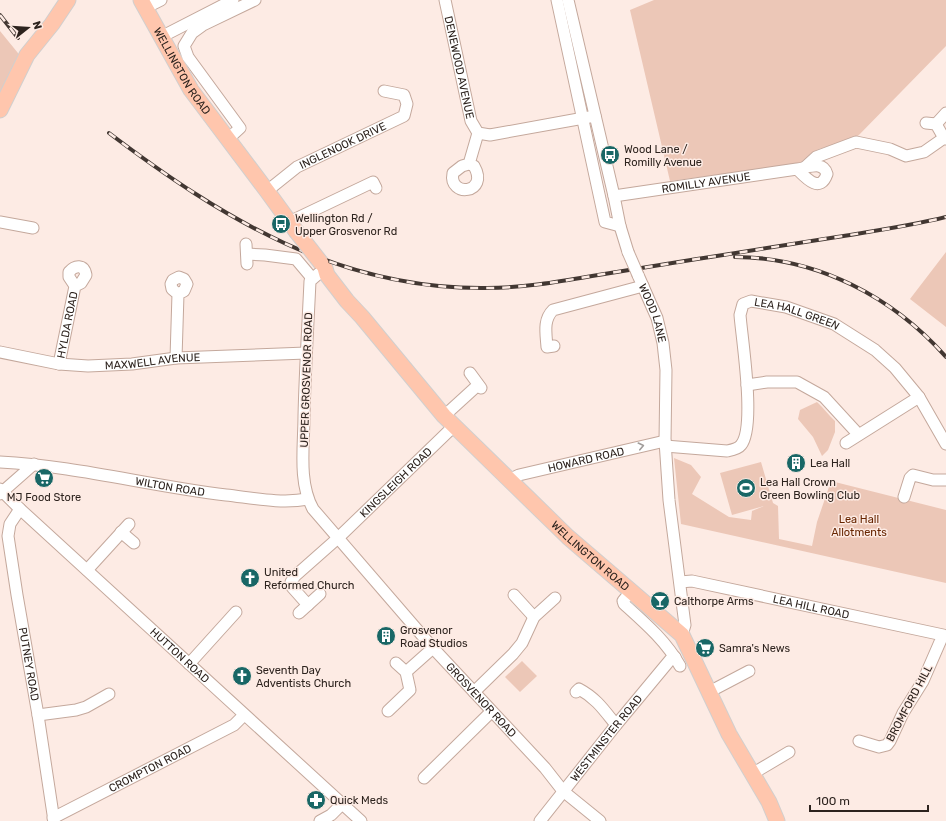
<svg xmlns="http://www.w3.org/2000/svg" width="946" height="821" viewBox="0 0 946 821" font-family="Rubik,sans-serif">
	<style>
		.green { fill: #ecc7b7 }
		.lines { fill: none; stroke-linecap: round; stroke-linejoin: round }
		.minor-casing { stroke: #c4a89c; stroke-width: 13 }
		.major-casing { stroke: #d1cfce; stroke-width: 17 }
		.minor { stroke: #fff; stroke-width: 11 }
		.major { stroke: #ffc6ad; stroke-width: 15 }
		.rail-casing { stroke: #423732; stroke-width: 4 }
		.rail { stroke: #fdebe4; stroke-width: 2.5; stroke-dasharray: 8; stroke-linecap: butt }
		.minor-bridge-casing { stroke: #c4a89c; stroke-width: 13; stroke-linecap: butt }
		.major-bridge-casing { stroke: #d1cfce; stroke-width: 17; stroke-linecap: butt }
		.minor-bridge { stroke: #fff; stroke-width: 11 }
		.major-bridge { stroke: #ffc6ad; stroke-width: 15 }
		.oneway { stroke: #a09c9a }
		.labels { text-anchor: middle; stroke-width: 3; stroke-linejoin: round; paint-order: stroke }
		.street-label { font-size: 11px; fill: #2d231e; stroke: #fdebe4 }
		.poi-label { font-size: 11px; fill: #2d231e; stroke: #fdebe4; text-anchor: start }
		.park-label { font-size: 11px; fill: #672500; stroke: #fdebe4 }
	</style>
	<rect width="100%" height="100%" fill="#fdebe4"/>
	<path class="green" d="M654 0H946V46L856 138 819 149 811 153 799 164 670 181 630 10Z
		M0 31 22 58 0 100Z
		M946 252V327L910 299Z
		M817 402C824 408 828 415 835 421V432L828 450 822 456 813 437 798 419 800 410Z
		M674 458 691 465 701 477 692 494 729 517 751 520 752 511 764 506 732 515 720 473 761 462 773 503 778 506 779 539 812 546 817 522 831 481 946 510V583L681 524Z
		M522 661 537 676 520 692 505 677Z"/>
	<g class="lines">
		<defs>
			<g id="minor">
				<path id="s1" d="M445 0 471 121 478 133 490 135 595 116"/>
				<path d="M557 0 605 222 620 226"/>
				<path d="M568 0 614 196 620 226 628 252"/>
				<path d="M145 8 161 0"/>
				<path d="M161 37 233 0"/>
				<path d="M926 123 936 124 944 138"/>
				<path d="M936 124 946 113"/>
				<path d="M228 139 240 128 188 57 184 46 192 33 203 25 255 0"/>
				<path d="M469 164 462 166 453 173C448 198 490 194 474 166L469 164 478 133"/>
				<path d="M804 168 816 157 856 142 890 149 906 156 924 152 944 138 946 139"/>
				<path id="s2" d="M267 191 297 167 404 116 407 104 404 95 384 91"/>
				<path id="s3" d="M614 196 797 169C808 168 823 160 827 174 820 194 806 178 797 169"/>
				<path d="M0 222 33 228"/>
				<path d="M289 222 373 182 376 188"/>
				<path d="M246 244 247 264"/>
				<path d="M247 254 265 255 296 259 312 278"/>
				<path id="s4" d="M325 268 310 281C308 326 305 371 304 416 304 446 298 482 313 509L433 648 545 768 563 791 600 821"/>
				<path id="s5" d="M638 275 657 318 663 343 666 370 665 441 669 500 685 625 682 635"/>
				<path d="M554 346 547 347C546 333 543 320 553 310L643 286"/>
				<path id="s6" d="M0 352 59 364 88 366 132 364 176 358 306 353"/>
				<path d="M176 358 178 294 184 291 187 284 184 279 179 277 173 280 171 284 172 289 178 294"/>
				<path id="s7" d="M59 364 75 286 81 283 86 275C84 264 75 265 69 272V277L75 286"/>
				<path d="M470 373 481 388"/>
				<path d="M747 385 767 382H797L824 397 858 434"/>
				<path d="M444 416 478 385"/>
				<path d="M846 443 919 397"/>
				<path id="s8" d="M665 446 727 451C732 450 738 449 741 445 756 427 742 340 740 315L743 304 751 301 786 307 834 324 875 350 895 368 919 397 946 444"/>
				<path id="s9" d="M0 462C76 466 150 486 226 495 253 498 281 504 308 499"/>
				<path id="s10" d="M509 480 519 475 665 441"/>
				<path id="s11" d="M0 489 20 509 361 821"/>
				<path d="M0 494 34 464"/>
				<path d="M904 497 910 478 913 475 933 480H946"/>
				<path id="s12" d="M20 509 10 524 8 536 17 595 38 715 54 821"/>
				<path d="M121 532 134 543"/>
				<path d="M87 570 129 524"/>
				<path id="s13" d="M680 582 692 581 943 635 923 681 903 713 890 741 887 745 879 747 859 741"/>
				<path d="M514 595 534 617"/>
				<path d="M628 595 623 601 624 604C645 623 666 641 680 666"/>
				<path id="s14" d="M308 605 292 587 291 582 295 576 338 538 454 426"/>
				<path d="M299 613 320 594"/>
				<path d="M189 664 236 612"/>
				<path d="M406 672 433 648"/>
				<path d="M474 692 513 654 522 643 534 617 555 598"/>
				<path d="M576 692 579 689C596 698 604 710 616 725"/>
				<path d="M709 692 749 671"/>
				<path d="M388 711 410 690 406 672 396 663"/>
				<path d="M38 715 76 710 86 707 109 694"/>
				<path d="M752 774 789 752"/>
				<path d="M424 778 491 712"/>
				<path id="s15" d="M53 818 234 725 244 715"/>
				<path d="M320 821 331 815 342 804"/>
				<path id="s16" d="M540 821 616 725 670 660 675 657"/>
			</g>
			<g id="major">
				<path id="s17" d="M141 0 191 90 267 191 296 231"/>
				<path d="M0 110 27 55 52 24 68 0"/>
				<path id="s18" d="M325 268 327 275 347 301 362 317 444 416 568 537 682 635 729 734 769 802 777 821"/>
			</g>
		</defs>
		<use href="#minor" class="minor-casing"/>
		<use href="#major" class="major-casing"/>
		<use href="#minor" class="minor"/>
		<use href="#major" class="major"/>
		<defs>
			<path id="rail" d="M0 15 18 38
				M109 133C223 219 339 290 487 288 522 288 557 282 592 276 627 270 662 265 697 259 744 252 791 244 837 237 874 231 910 226 946 217
				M735 257C817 257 893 297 946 357"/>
		</defs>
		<use href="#rail" class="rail-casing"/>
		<use href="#rail" class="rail"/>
		<defs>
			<path id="minor-bridge" d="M628 252 638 275"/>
			<path id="major-bridge" d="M296 231 321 263"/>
		</defs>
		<use href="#minor-bridge" class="minor-bridge-casing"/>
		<use href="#major-bridge" class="major-bridge-casing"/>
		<use href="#minor-bridge" class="minor-bridge"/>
		<use href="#major-bridge" class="major-bridge"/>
	</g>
	<defs><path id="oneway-chevron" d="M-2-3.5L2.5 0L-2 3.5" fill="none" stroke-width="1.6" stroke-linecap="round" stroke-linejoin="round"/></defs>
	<use class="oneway" href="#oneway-chevron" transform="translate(641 446) rotate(-13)"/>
	<defs>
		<symbol id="bus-disc" viewBox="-11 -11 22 22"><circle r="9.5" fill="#196766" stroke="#fdebe4"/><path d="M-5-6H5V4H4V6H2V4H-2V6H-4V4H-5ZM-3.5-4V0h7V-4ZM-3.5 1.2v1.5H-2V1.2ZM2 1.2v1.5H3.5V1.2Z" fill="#fff"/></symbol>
		<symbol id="building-disc" viewBox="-11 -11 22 22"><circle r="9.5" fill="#196766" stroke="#fdebe4"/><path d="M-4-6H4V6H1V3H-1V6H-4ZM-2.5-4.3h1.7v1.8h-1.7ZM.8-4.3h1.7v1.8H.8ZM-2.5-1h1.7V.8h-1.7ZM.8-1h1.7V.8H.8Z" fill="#fff"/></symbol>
		<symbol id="supermarket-disc" viewBox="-11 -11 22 22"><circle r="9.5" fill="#196766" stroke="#fdebe4"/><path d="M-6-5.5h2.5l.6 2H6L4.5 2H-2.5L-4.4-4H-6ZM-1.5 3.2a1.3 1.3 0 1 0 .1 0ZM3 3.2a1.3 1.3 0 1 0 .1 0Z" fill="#fff"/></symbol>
		<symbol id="stadium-disc" viewBox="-11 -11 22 22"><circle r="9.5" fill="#196766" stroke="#fdebe4"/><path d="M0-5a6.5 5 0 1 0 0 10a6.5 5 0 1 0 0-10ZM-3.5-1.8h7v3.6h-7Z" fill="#fff"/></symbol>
		<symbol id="church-disc" viewBox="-11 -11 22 22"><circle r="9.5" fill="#196766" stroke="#fdebe4"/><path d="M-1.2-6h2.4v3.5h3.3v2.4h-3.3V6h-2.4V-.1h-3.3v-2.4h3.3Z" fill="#fff"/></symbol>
		<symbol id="bar-disc" viewBox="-11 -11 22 22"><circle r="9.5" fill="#196766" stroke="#fdebe4"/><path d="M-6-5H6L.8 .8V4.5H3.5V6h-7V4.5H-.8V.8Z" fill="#fff"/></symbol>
		<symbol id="pharmacy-disc" viewBox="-11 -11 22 22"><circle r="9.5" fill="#196766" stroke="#fdebe4"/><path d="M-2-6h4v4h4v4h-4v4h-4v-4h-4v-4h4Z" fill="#fff"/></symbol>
	</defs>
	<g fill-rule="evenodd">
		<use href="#bus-disc" x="599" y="144" width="22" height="22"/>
		<use href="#bus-disc" x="270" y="213" width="22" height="22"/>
		<use href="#building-disc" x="785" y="452" width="22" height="22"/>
		<use href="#supermarket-disc" x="33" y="467" width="22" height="22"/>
		<use href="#stadium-disc" x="735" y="477" width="22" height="22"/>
		<use href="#church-disc" x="239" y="567" width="22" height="22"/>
		<use href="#bar-disc" x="649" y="590" width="22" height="22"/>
		<use href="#building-disc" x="375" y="625" width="22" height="22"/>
		<use href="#supermarket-disc" x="694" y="637" width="22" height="22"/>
		<use href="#church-disc" x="231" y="665" width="22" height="22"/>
		<use href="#pharmacy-disc" x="305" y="789" width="22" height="22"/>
	</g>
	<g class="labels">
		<g class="street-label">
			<text dy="4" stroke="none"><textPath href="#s1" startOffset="69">DENEWOOD AVENUE</textPath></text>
			<text dy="4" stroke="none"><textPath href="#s17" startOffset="82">WELLINGTON ROAD</textPath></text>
			<text dy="4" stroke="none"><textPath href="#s2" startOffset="89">INGLENOOK DRIVE</textPath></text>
			<text dy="4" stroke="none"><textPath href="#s3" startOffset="93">ROMILLY AVENUE</textPath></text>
			<text dy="4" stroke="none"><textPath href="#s5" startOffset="41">WOOD LANE</textPath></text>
			<text dy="4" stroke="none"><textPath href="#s8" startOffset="277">LEA HALL GREEN</textPath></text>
			<text dy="4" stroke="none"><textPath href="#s7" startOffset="40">HYLDA ROAD</textPath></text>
			<text dy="4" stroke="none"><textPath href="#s6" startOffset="154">MAXWELL AVENUE</textPath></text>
			<text transform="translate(306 380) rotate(-88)" y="4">UPPER GROSVENOR ROAD</text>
			<text dy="4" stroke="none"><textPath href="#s10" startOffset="80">HOWARD ROAD</textPath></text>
			<text dy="4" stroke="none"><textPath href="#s14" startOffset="174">KINGSLEIGH ROAD</textPath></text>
			<text dy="4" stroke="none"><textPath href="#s9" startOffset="172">WILTON ROAD</textPath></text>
			<text dy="4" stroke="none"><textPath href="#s18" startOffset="393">WELLINGTON ROAD</textPath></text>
			<text dy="4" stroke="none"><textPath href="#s13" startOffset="134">LEA HILL ROAD</textPath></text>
			<text dy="4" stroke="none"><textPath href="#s11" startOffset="245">HUTTON ROAD</textPath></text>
			<text dy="4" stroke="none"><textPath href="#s12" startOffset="160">PUTNEY ROAD</textPath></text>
			<text dy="4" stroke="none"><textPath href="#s4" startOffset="504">GROSVENOR ROAD</textPath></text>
			<text transform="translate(909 703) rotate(-62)" y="4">BROMFORD HILL</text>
			<text dy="4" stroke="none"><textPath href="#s16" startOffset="106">WESTMINSTER ROAD</textPath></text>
			<text dy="4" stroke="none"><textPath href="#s15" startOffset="109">CROMPTON ROAD</textPath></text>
		</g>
		<g class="poi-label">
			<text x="624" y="153">Wood Lane /<tspan x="624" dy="13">Romilly Avenue</tspan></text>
			<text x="295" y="222">Wellington Rd /<tspan x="295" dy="13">Upper Grosvenor Rd</tspan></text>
			<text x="810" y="467">Lea Hall</text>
			<text x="760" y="486">Lea Hall Crown<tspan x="760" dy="13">Green Bowling Club</tspan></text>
			<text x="44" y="501" text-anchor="middle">MJ Food Store</text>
			<text x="264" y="576">United<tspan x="264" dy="13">Reformed Church</tspan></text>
			<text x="674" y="605">Calthorpe Arms</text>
			<text x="400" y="634">Grosvenor<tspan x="400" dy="13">Road Studios</tspan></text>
			<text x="719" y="652">Samra's News</text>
			<text x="256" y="674">Seventh Day<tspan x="256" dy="13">Adventists Church</tspan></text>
			<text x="330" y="804">Quick Meds</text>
		</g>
		<g class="park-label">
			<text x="859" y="523">Lea Hall<tspan x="859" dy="13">Allotments</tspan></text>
		</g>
	</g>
	<g transform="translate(28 28) rotate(73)" stroke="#fdebe4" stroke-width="3" paint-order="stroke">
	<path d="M0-3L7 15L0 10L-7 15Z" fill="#2d231e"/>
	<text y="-6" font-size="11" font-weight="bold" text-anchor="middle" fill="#2d231e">N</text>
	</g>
	<path d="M810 805v6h118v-6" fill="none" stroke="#2d231e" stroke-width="2"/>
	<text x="816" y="805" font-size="12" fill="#2d231e" stroke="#fdebe4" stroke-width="3" paint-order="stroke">100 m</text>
</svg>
